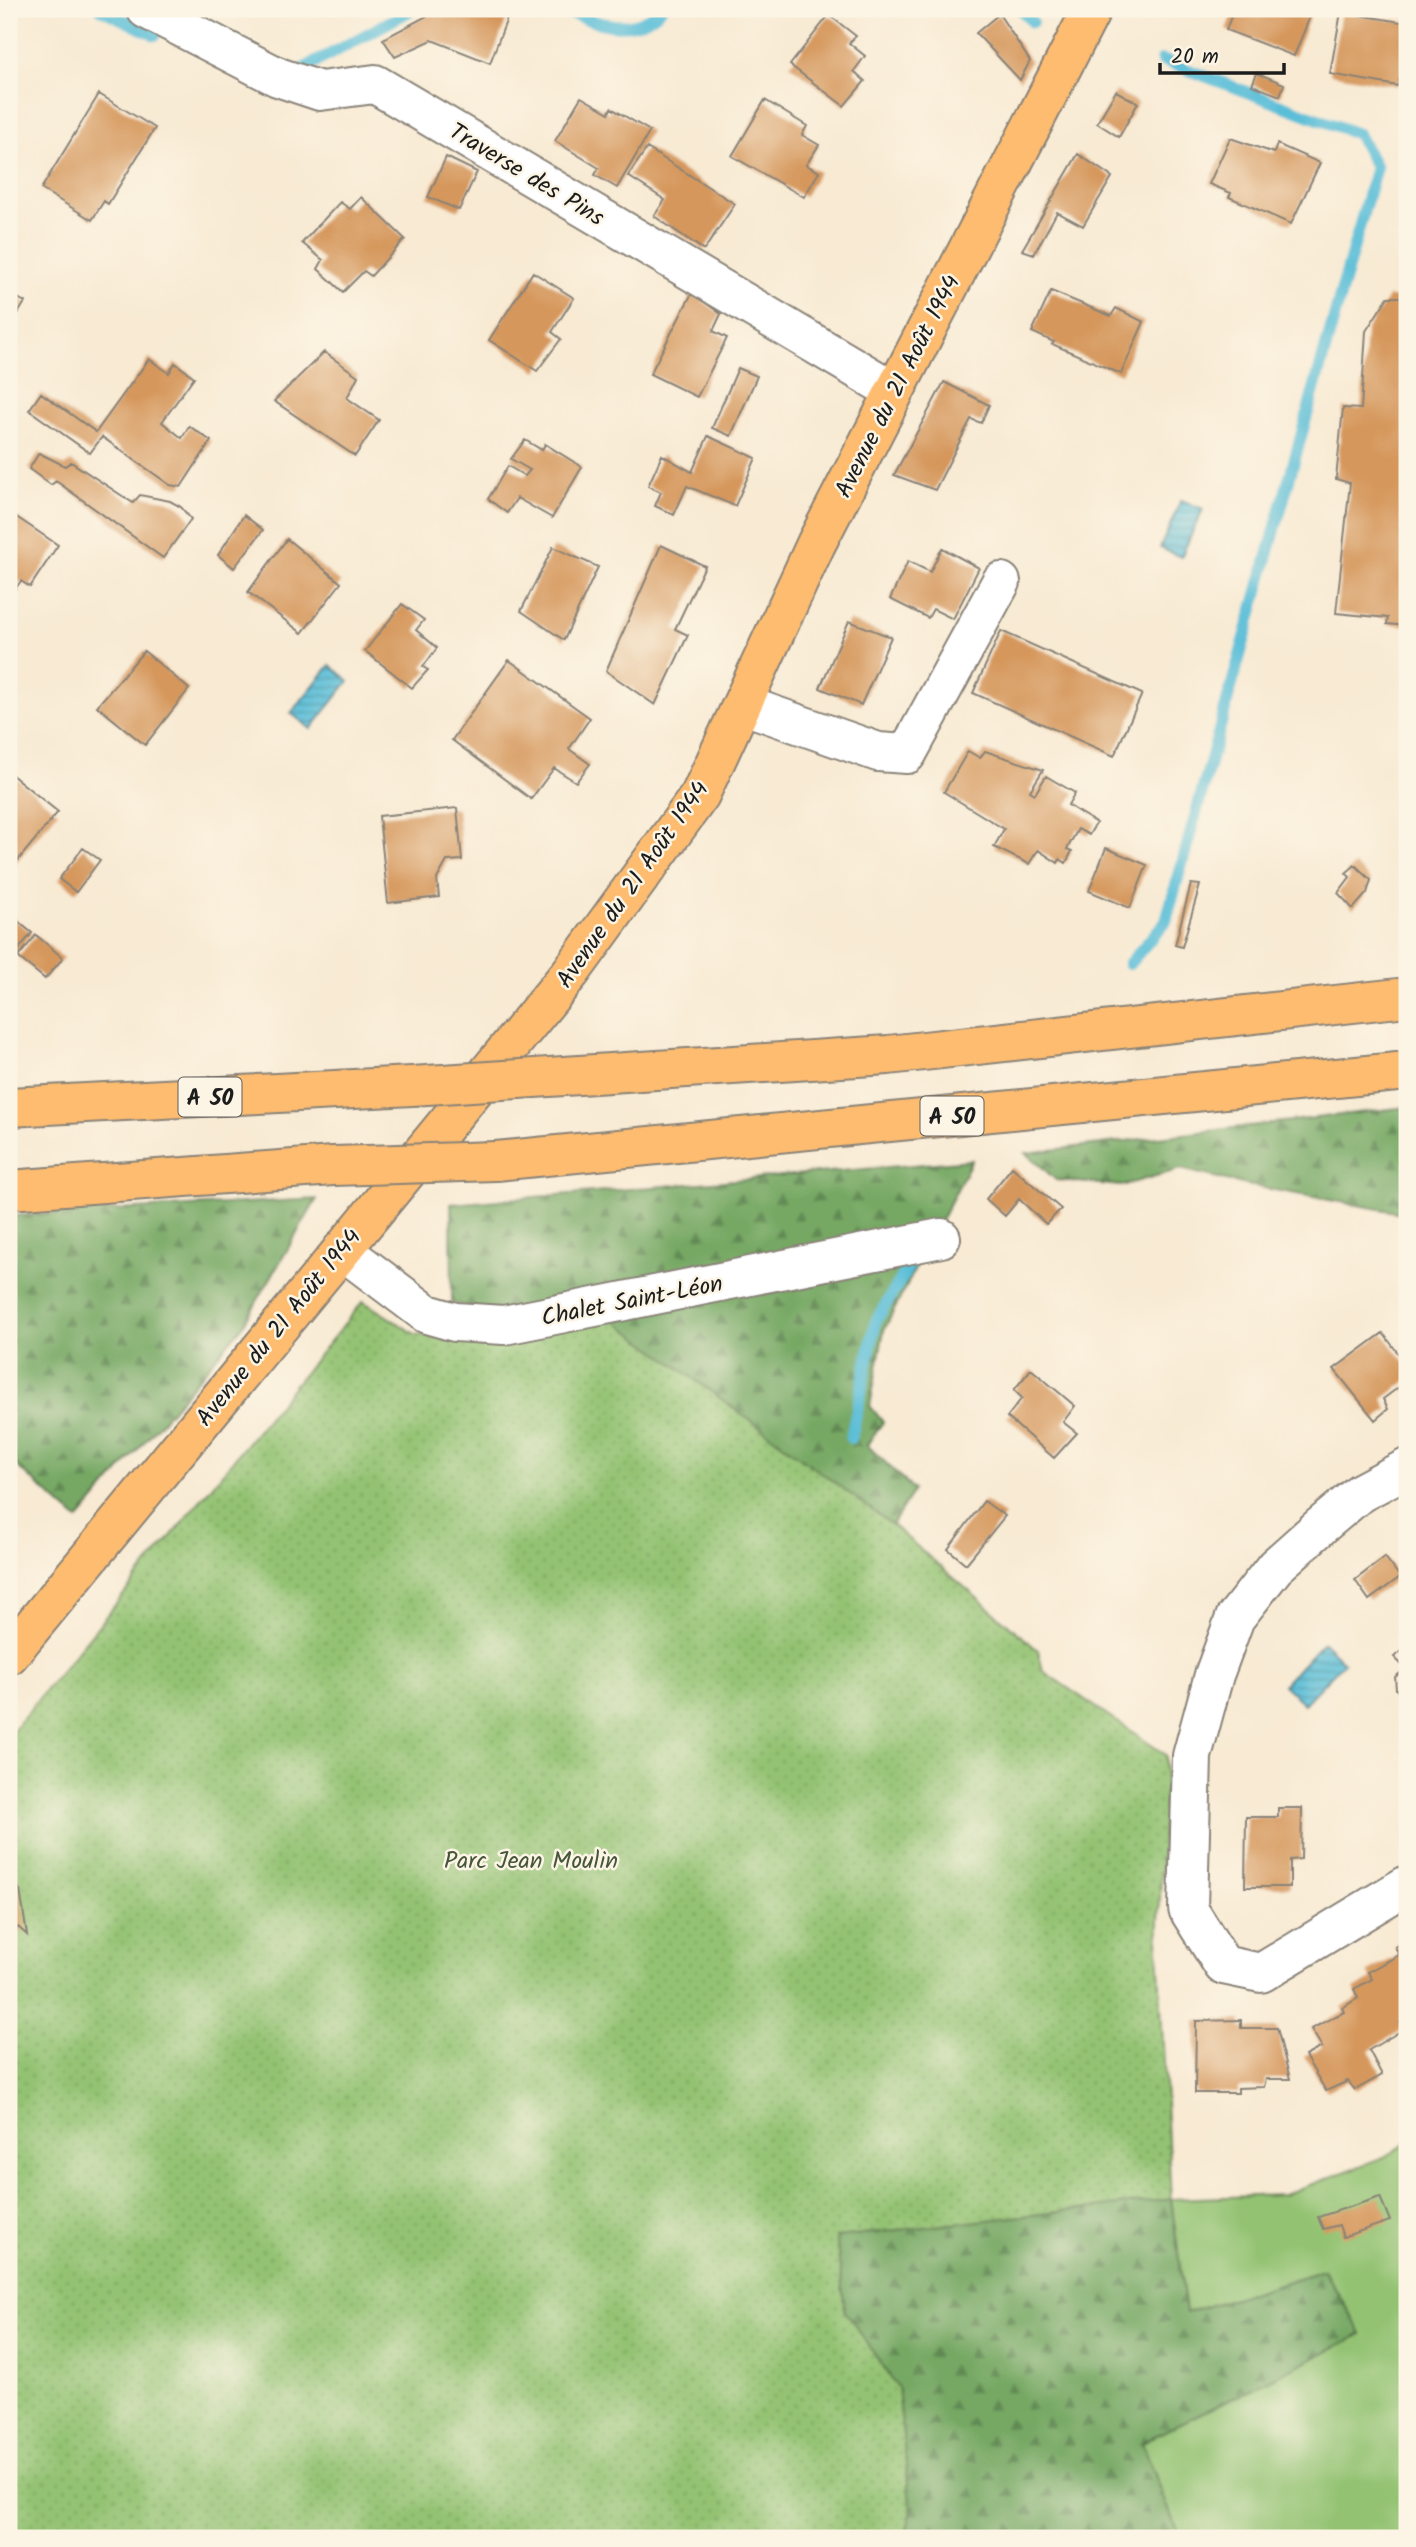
<svg xmlns="http://www.w3.org/2000/svg" width="1416" height="2547" viewBox="0 0 1416 2547" font-family="Kalam,sans-serif">
	<style>
		.green { fill: #93c272; stroke: #586f47; stroke-width: 2 }
		.forest { fill: url(#forest-firs); stroke: #496240; stroke-width: 2 }
		.park { fill: url(#park-dots); stroke: #586f47; stroke-width: 2 }
		.water { fill: url(#water-rules); stroke: #3b6d7a; stroke-width: 2 }
		.lines { fill: none; stroke-linecap: round; stroke-linejoin: round }
		.stream { stroke: #5abed8; stroke-width: 12 }
		.building { fill: #d5975c }
		.minor-casing { stroke: #8a8378; stroke-width: 42 }
		.major-casing { stroke: #8a8378; stroke-width: 42 }
		.highway-casing { stroke: #8a8378; stroke-width: 42 }
		.minor { stroke: #fff; stroke-width: 38 }
		.major { stroke: #febc70; stroke-width: 38 }
		.highway { stroke: #febc70; stroke-width: 38 }
		.highway-bridge-casing { stroke: #8a8378; stroke-width: 42; stroke-linecap: butt }
		.highway-bridge { stroke: #febc70; stroke-width: 38 }
		.labels { text-anchor: middle; stroke-width: 5; stroke-linejoin: round; paint-order: stroke }
		.shield { fill: #fcf5e5; stroke: #5f5d58; stroke-width: 2 }
		.shield-label { font-size: 23px; font-weight: bold; fill: #1c1c1c }
		.street-label { font-size: 24px; fill: #1c1c1c; stroke: #fcf5e5 }
		.park-label { font-size: 24px; fill: #46563a; stroke: #fcf5e5 }
	</style>
	<defs>
		<pattern id="forest-firs" width="22" height="20" patternUnits="userSpaceOnUse" patternTransform="scale(1.75)"><rect width="22" height="20" fill="#76a864"/><path d="M5 1l3.5 6h-7zM16 11l3.5 6h-7z" fill="#608852"/></pattern>
		<pattern id="park-dots" width="8" height="8" patternUnits="userSpaceOnUse" patternTransform="scale(1.75)"><rect width="8" height="8" fill="#93c272"/><path d="M2 2h.1M6 6h.1" fill="none" stroke="#7ea662" stroke-width="1.8" stroke-linecap="round"/></pattern>
		<pattern id="water-rules" width="6" height="5" patternUnits="userSpaceOnUse" patternTransform="scale(1.75)"><rect width="6" height="5" fill="#5abed8"/><path d="M0 2.5h6" fill="none" stroke="#4a9aae"/></pattern>
	</defs>
	<rect width="100%" height="100%" fill="#fcf5e5"/>
	<filter id="ink" filterUnits="userSpaceOnUse"><feTurbulence type="fractalNoise" baseFrequency=".0143" numOctaves="2"/><feDisplacementMap in="SourceGraphic" scale="14" xChannelSelector="R" yChannelSelector="G"/><feConvolveMatrix kernelMatrix="1 2 1 2 8 2 1 2 1" color-interpolation-filters="sRGB"/></filter>
	<filter id="wash" filterUnits="userSpaceOnUse"><feTurbulence type="fractalNoise" baseFrequency=".00686" numOctaves="4" result="noise"/><feDisplacementMap in="SourceGraphic" scale="28" xChannelSelector="R" yChannelSelector="G"/><feGaussianBlur stdDeviation="1.57" result="paint"/><feColorMatrix in="noise" values="0 0 0 0 0 0 0 0 0 0 0 0 0 0 0 0 0 1.4 0 .05"/><feComposite in="paint" operator="in"/></filter>
	<g filter="url(#wash)">
		<rect width="100%" height="100%" fill="#f8ead3"/>
		<path class="green" d="M1407 2143V2538H1180L1142 2442 1361 2333 1324 2270 1186 2313 1171 2199 1283 2195 1384 2157Z"/>
		<path class="forest" d="M1407 1107V1214L1247 1185 1181 1169 1121 1186 1056 1180 1026 1153Z
			M972 1160 934 1234 502 1314 452 1303 451 1204Z
			M317 1199 242 1327 78 1520 9 1459V1216Z
			M925 1249 884 1330 870 1406 883 1422 867 1445 914 1490 892 1525 614 1320Z
			M1171 2199 1186 2313 1324 2270 1362 2334 1142 2442 1180 2538H904L911 2514 898 2388 845 2311 836 2237Z"/>
		<path class="park" d="M363 1301 415 1334 475 1341 614 1320 892 1525 1038 1650 1043 1671 1166 1755 1158 1947 1171 2199 836 2237 845 2311 898 2388 911 2514 904 2538H9V1735Z"/>
		<path class="water" d="M1181 500 1203 509 1181 557 1160 548Z
			M330 665 349 681 311 729 291 713Z
			M1323 1642 1344 1662 1304 1704 1283 1685Z"/>
		<g class="lines">
			<path class="stream" d="M101 9 155 35
				M556 9C593 20 629 40 661 9
				M1021 9 1032 22
				M294 74 413 9
				M1129 964 1166 921 1376 167 1358 134 1162 60
				M851 1438 876 1321 919 1249"/>
		</g>
		<g id="blocks">
			<path class="building" d="M440 9H497L509 13 490 63 432 40 395 57 383 39Z
				M1234 9H1313L1294 56 1226 30Z
				M1341 12 1407 23V81L1399 80 1398 86 1330 74Z
				M999 14 1030 61 1020 80 976 33Z
				M829 15 856 36 849 43 865 56 854 71 865 81 844 106 790 65Z
				M1257 73 1284 84 1280 96 1252 85Z
				M1116 91 1138 103 1119 137 1097 123Z
				M99 94 155 128 108 204 104 201 92 220 41 189Z
				M581 97 609 113 611 108 650 131 617 188 595 175 599 168 555 141Z
				M765 100 807 126 802 135 819 145 806 165 819 172 804 197 732 156Z
				M1230 138 1274 153 1277 144 1320 163 1291 224 1229 197 1231 193 1209 184Z
				M647 148 735 204 704 250 654 216 665 200 628 176Z
				M1078 154 1112 177 1083 226 1057 212 1034 254 1022 250Z
				M446 157 477 172 459 210 428 197Z
				M361 197 405 239 371 276 364 271 343 292 318 269 323 260 302 243 340 202 350 209Z
				M533 272 574 298 552 332 561 339 537 371 489 340Z
				M1051 291 1111 316 1116 308 1144 322 1121 374 1052 344 1054 342 1032 332Z
				M9 293 25 302 17 315 9 310Z
				M692 293 721 314 713 331 727 338 697 397 650 374Z
				M1388 297H1407V626L1387 624 1388 618 1336 613 1350 483 1336 479 1343 408 1361 409 1366 331Z
				M324 352 358 376 347 398 379 420 355 456 274 401Z
				M149 359 169 373 175 363 194 377 162 422 182 438 189 426 211 441 181 487 170 485 102 437 90 453 29 410 41 393 96 432Z
				M738 368 757 376 731 436 712 428Z
				M944 382 989 405 981 423 971 419 935 490 894 475Z
				M708 436 756 458 735 506 687 486 674 515 655 506 661 492 648 486 662 455 692 472Z
				M525 440 542 450 545 444 582 467 552 518 517 498 507 513 488 499 508 466 525 476 530 470 511 459Z
				M39 453 65 466 71 462 133 503 140 495 170 501 181 507 191 519 163 558 56 481 51 485 29 469Z
				M9 512 58 545 30 587 21 581 9 597Z
				M244 515 263 530 234 568 218 555Z
				M287 539 341 583 302 633 248 592Z
				M661 545 705 566 675 629 688 635 655 705 606 671Z
				M553 547 598 567 564 640 521 611Z
				M942 548 979 568 953 619 933 609 928 618 890 599 908 561 930 572Z
				M402 604 424 620 416 630 437 648 423 667 428 670 412 688 365 651Z
				M849 621 891 637 861 705 820 688Z
				M1001 631 1142 694 1114 756 973 693Z
				M144 651 189 689 145 745 97 706Z
				M509 660 590 718 569 749 590 764 576 782 554 768 531 799 452 740Z
				M968 751 980 758 985 751 1043 770 1030 791 1035 794 1046 776 1075 793 1068 805 1096 823 1089 835 1078 829 1067 849 1072 851 1066 863 1060 859 1058 863 1038 850 1029 864 994 847 1004 829 944 792Z
				M12 775 58 812 10 870 9 780Z
				M457 808 462 860 447 861 437 879 439 897 388 903 379 816Z
				M83 848 100 860 76 892 59 879Z
				M1106 848 1147 865 1130 908 1089 891Z
				M1355 865 1371 880 1367 893 1353 909 1338 893 1350 877 1346 873Z
				M1191 884 1200 885 1182 947 1175 945Z
				M9 914 32 933 9 961Z
				M36 935 63 958 45 979 18 957Z
				M1012 1167 1061 1209 1046 1224 1019 1199 1005 1216 986 1199Z
				M1383 1333 1407 1365V1381L1383 1399 1388 1409 1375 1420 1334 1369Z
				M1031 1369 1075 1406 1063 1422 1077 1433 1054 1458 1007 1417 1022 1398 1014 1390Z
				M984 1501 1005 1516 966 1564 948 1549Z
				M1385 1557 1400 1577 1369 1600 1355 1580Z
				M1407 1646V1702L1396 1689 1395 1677 1406 1669 1394 1657Z
				M1278 1808H1302L1301 1859 1290 1860V1887H1245L1246 1817H1278Z
				M9 1881 20 1890 27 1935 18 1927 9 1937Z
				M1407 1940V2018L1400 2022 1404 2029 1369 2050 1382 2075 1355 2090 1348 2081 1326 2091 1305 2056 1322 2047 1311 2029 1344 2012 1342 2008 1358 1998 1354 1989 1372 1979 1368 1972 1399 1955 1395 1947Z
				M1241 2020V2028H1277L1290 2079H1266L1264 2087 1238 2088V2093H1195L1196 2021Z
				M1380 2197 1390 2221 1343 2237 1339 2225 1323 2229 1318 2217Z"/>
		</g>
	</g>
	<g filter="url(#ink)">
		<use href="#blocks" fill-opacity="0" stroke="#8a8378" stroke-width="2"/>
		<g class="lines">
			<defs>
				<path id="minor" d="M146 9 278 77 320 91 375 84 894 391
					M744 705 878 752 907 754 1001 582
					M342 1250 427 1314 455 1322 504 1325 941 1238
					M1407 1468 1360 1493 1322 1525 1275 1567 1235 1618 1214 1675 1192 1756 1188 1909 1223 1965 1261 1973 1407 1885"/>
				<path id="major" d="M9 1655 571 972 700 795 816 544 1092 9"/>
				<path id="highway" d="M564 1076 888 1055 1407 997
					M9 1107 412 1086
					M496 1161 1407 1071
					M9 1190 333 1166"/>
			</defs>
			<use href="#minor" class="minor-casing"/>
			<use href="#major" class="major-casing"/>
			<use href="#highway" class="highway-casing"/>
			<use href="#minor" class="minor"/>
			<use href="#major" class="major"/>
			<use href="#highway" class="highway"/>
			<defs>
				<path id="highway-bridge" d="M412 1086 564 1076
					M333 1166 496 1161"/>
			</defs>
			<use href="#highway-bridge" class="highway-bridge-casing"/>
			<use href="#highway-bridge" class="highway-bridge"/>
		</g>
	</g>
	<g class="labels">
		<g class="shield">
			<rect x="178.5" y="1077.5" width="63" height="39" rx="5"/>
			<rect x="920.5" y="1096.5" width="63" height="39" rx="5"/>
		</g>
		<g class="shield-label">
			<text x="210" y="1105">A 50</text>
			<text x="952" y="1124">A 50</text>
		</g>
		<g class="street-label">
			<text transform="translate(527 174) rotate(31)" y="8">Traverse des Pins</text>
			<text transform="translate(897 386) rotate(-63)" y="8">Avenue du 21 Août 1944</text>
			<text transform="translate(632 884) rotate(-55)" y="8">Avenue du 21 Août 1944</text>
			<text transform="translate(632 1300) rotate(-11)" y="8">Chalet Saint-Léon</text>
			<text transform="translate(278 1327) rotate(-51)" y="8">Avenue du 21 Août 1944</text>
		</g>
		<g class="park-label">
			<text x="531" y="1868">Parc Jean Moulin</text>
		</g>
	</g>
	<rect width="1416" height="2547" fill="none" stroke="#fcf5e5" stroke-width="35"/>
	<path d="M1160 63v10h124v-10" fill="none" stroke="#1c1c1c" stroke-width="3.5"/>
	<text x="1171" y="63" font-size="21" fill="#1c1c1c" stroke="#fcf5e5" stroke-width="5" paint-order="stroke">20 m</text>
</svg>
